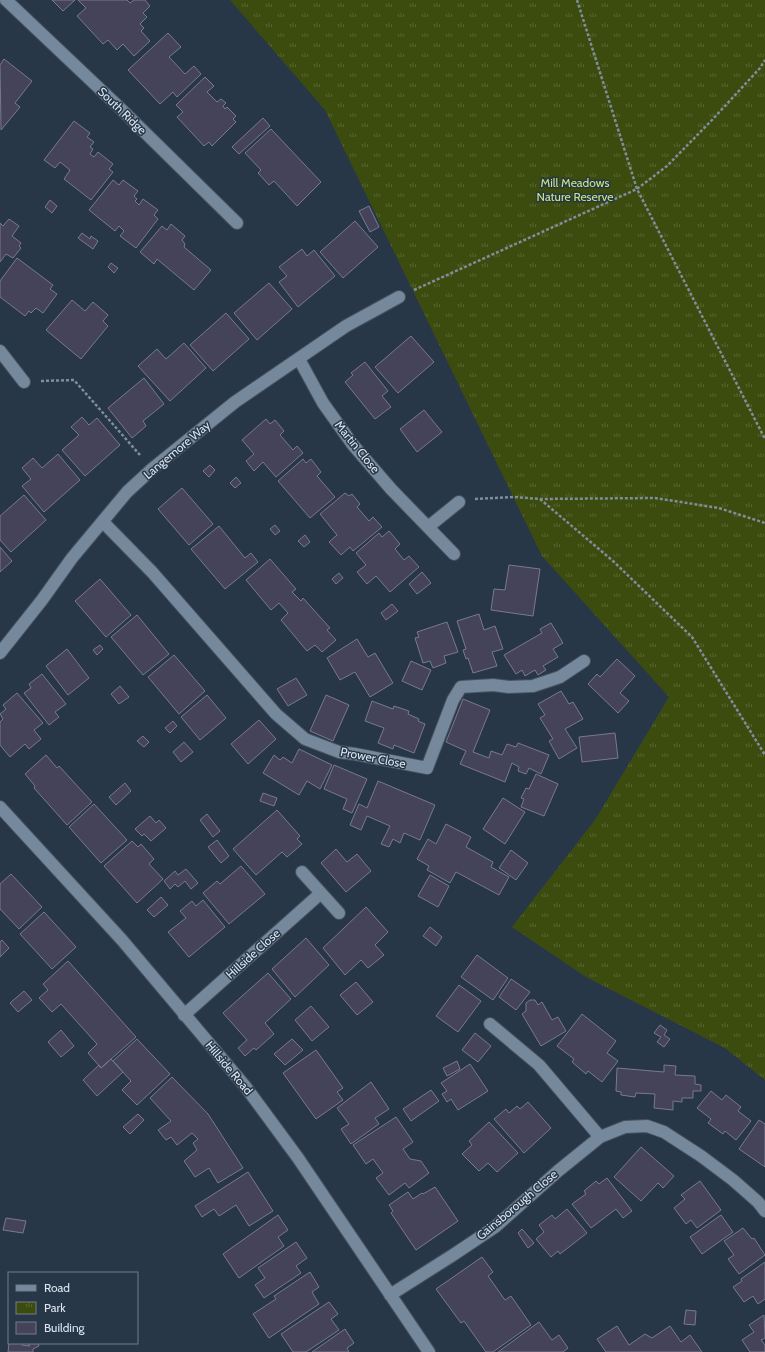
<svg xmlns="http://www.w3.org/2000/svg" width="765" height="1352" viewBox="0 0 765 1352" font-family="Cabin,sans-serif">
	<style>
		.park { fill: url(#park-tufts) }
		.building { fill: #444359; stroke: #797991 }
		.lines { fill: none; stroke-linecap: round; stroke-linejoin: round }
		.street-casing { stroke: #455260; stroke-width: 14 }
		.path { stroke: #808d9b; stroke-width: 2.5; stroke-dasharray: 3 2; stroke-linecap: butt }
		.street { stroke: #76889c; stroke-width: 12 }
		.labels { text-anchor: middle; stroke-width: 3; stroke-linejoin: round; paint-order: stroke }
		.street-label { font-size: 12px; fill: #dbe5f0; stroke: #283748 }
		.park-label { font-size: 12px; fill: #c5e67d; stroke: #283748 }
	</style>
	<defs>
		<pattern id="park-tufts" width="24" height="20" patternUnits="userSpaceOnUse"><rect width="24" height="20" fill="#3c4c0f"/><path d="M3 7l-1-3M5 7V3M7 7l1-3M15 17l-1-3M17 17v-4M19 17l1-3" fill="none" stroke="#586632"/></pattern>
	</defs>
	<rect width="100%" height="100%" fill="#283748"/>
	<path class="park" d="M230 0H765V1080L725 1048 586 977 512 927 595 820 669 697 542 556 325 110Z"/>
	<path class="building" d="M52 0H75L63 11Z
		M78 0H127L130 3 134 0H145L150 6 143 13 147 17 140 24 144 28 141 31 150 41 134 56 123 44 117 50 108 40 103 44 77 16 86 8Z
		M168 33 181 47 169 57 185 74 194 66 201 74 177 97 173 92 160 104 128 70Z
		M4 59 32 81 15 103 20 107 1 130 0 65Z
		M205 77 214 86 207 92 217 102 221 99 226 103 223 106 225 109 227 107 236 116 233 119 236 122 212 146 209 142 204 146 177 117 183 112 176 105Z
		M263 118 270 126 239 154 232 147Z
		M74 121 90 133 87 137 94 142 90 147 93 149 90 154 94 157 98 152 113 164 109 169 113 172 91 200 64 179 70 170 60 162 55 168 44 160Z
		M271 129 321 182 297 206 274 181 269 185 258 173 261 170 245 153Z
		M113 180 119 185 123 180 138 191 134 196 137 199 135 201 139 205 143 199 158 210 154 215 158 219 136 248 120 236 124 231 119 226 115 231 89 210Z
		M50 200 57 206 52 213 45 207Z
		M369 206 379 227 370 232 359 211Z
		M9 219 19 226 12 236 21 243 19 246 21 248 13 258 6 254 0 262V223L3 226Z
		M355 221 378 247 343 278 320 252Z
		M171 224 185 236 182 240 185 244 184 247 211 270 194 290 157 259 154 264 140 252 162 226 167 230Z
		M82 233 90 239 91 236 98 241 93 249 78 238Z
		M302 249 307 256 314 250 335 276 298 307 279 282 287 276 279 267Z
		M17 258 53 285 50 289 57 294 43 313 36 308 31 313 29 311 25 316 0 297V281Z
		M111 263 118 268 114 273 108 267Z
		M269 283 292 309 257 340 234 313Z
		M72 300 85 311 93 302 108 315 103 321 108 326 81 359 46 330Z
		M226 313 249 339 213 371 190 345Z
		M411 336 434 362 398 393 375 367Z
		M184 343 206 368 170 401 138 366 157 349 166 359Z
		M365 362 388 391 382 396 391 407 375 419 345 382 353 375 351 373Z
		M144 378 164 404 143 421 146 426 132 438 108 408Z
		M424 410 442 432 417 452 400 429Z
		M82 417 89 425 97 418 120 445 85 476 62 450 79 435 71 427Z
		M266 419 270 424 275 420 284 431 280 435 293 450 297 446 303 453 276 477 263 462 254 471 246 461 254 454 242 440Z
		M58 454 80 480 44 512 22 486 31 479 22 468 33 458 42 468Z
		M303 459 306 463 311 459 321 472 317 476 335 497 310 518 278 481Z
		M210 465 215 470 209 477 203 471Z
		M236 477 241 483 235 488 230 483Z
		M182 488 213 524 189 545 158 509Z
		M345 493 349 496 352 494 360 504 357 507 369 521 373 517 382 527 353 551 350 547 341 555 329 542 337 535 320 514Z
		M24 495 46 520 11 552 0 540V516Z
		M275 525 280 531 275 535 270 529Z
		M219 526 245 558 251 553 258 562 225 589 191 549Z
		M389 531 400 544 395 549 404 560 409 556 419 567 390 592 376 576 367 584 357 572 366 565 356 553 379 533 382 537Z
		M305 535 310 542 304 547 298 541Z
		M0 547 12 561 0 572Z
		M270 559 296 589 292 592 301 601 303 598 330 628 327 630 336 640 322 652 315 645 307 651 281 620 288 613 279 603 271 610 246 580Z
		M509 565 540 569 533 616 491 610 494 589 505 590Z
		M422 572 431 583 417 594 409 584Z
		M339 573 343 578 336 584 332 579Z
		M100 579 131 615 106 637 75 601Z
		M392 604 398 611 386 620 381 613Z
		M479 614 484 630 495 626 503 649 492 652 497 666 473 673 468 658 466 659 463 650 466 649 457 621Z
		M137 615 169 654 143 675 111 637Z
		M447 622 458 652 444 656 446 663 433 668 430 661 423 663 415 638 419 637 417 632Z
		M551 623 563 643 553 649 558 657 543 666 546 670 538 675 535 670 525 676 522 670 516 674 504 655 542 633 540 629Z
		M357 639 368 657 375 653 393 683 370 697 355 672 340 680 327 658Z
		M100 645 103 649 97 655 93 650Z
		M67 649 89 678 68 695 46 666Z
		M174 655 205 691 179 714 148 677Z
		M617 659 635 676 620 693 629 701 618 713 588 684 597 674 600 677Z
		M411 661 431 670 422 690 402 681Z
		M42 674 66 704 55 712 59 717 49 725 24 693 31 688 29 684Z
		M296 678 307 695 288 706 277 689Z
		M120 686 129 697 119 704 111 694Z
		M561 691 569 704 573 702 583 719 565 729 577 748 559 759 549 741 553 739 540 718 545 715 538 704Z
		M17 693 43 723 34 730 41 739 29 749 25 744 10 757 0 745V722L3 719 0 714 6 709 3 705Z
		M207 695 226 718 200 740 181 717Z
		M326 695 349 705 333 741 310 731Z
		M463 699 490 710 473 752 489 758 491 751 502 755 507 744 516 747 518 743 549 755 541 774 529 768 526 774 518 771 519 767 512 763 505 782 460 764 466 751 446 742Z
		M372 701 393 709 394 706 409 711 408 714 419 719 418 721 425 724 414 753 394 745 393 749 378 743 384 728 365 721Z
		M259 720 276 739 248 764 231 744Z
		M173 721 177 726 170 733 165 728Z
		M615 733 618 758 582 762 579 737Z
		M143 736 149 742 144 747 137 741Z
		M184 742 193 752 181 762 173 752Z
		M299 749 332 765 320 789 307 781 299 795 263 773 274 755 280 760 283 757 292 763Z
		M46 755 57 768 59 766 92 802 67 825 34 788 35 786 25 774Z
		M334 765 367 779 352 813 343 809 347 799 324 789Z
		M536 774 558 784 544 816 521 807 524 799 521 798 526 788 529 789Z
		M378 781 435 805 420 840 404 833 400 843 393 839 389 847 381 844 390 826 367 816 361 830 350 825 359 804 367 808Z
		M125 783 131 791 116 805 109 797Z
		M263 793 277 798 274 806 260 801Z
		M503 798 525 812 505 844 483 829Z
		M94 804 127 840 101 863 69 827Z
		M277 810 300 836 297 839 302 844 287 857 282 852 256 875 233 849Z
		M207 814 220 831 213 837 200 820Z
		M150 816 156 823 159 820 166 828 151 841 144 834 142 836 135 829Z
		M446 824 471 837 466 847 493 862 491 867 509 877 499 895 456 872 450 883 427 870 429 866 417 859 428 839 436 844Z
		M217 840 229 856 221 863 208 847Z
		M132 841 138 847 141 844 154 859 149 864 163 879 137 903 104 866Z
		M336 849 347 862 357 854 371 871 346 892 321 863Z
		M511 850 528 863 516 880 499 868Z
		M241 866 265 894 229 924 203 893 217 881 220 884Z
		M186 869 198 883 191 889 185 881 178 887 175 884 170 889 164 881 175 871 178 875Z
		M11 874 42 907 19 929 0 909V884Z
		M430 875 449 886 438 907 418 896Z
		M161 897 168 905 154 917 147 910Z
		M203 900 225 927 189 957 168 932 186 918 180 911 192 901 196 906Z
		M366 907 388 932 375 945 384 955 368 968 361 960 345 975 323 948Z
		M44 912 76 947 52 969 20 934Z
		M430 927 442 937 436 946 423 936Z
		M306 938 329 965 295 997 272 969Z
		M2 940 9 948 0 957V942Z
		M477 955 508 978 493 1000 461 977Z
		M68 961 136 1037 101 1068 88 1053 97 1044 61 1004 52 1012 39 998 48 990 43 984Z
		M268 973 291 999 265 1023 274 1034 256 1050 254 1048 245 1056 238 1048 247 1040 223 1013Z
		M511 979 530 992 516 1010 499 997Z
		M356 982 373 1002 357 1015 340 995Z
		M459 985 481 1001 458 1032 436 1016Z
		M24 991 32 1000 18 1012 10 1003Z
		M530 1000H535L538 1005 542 1002 552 1020 558 1017 566 1031 541 1046 522 1014 526 1011V1003Z
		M311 1006 329 1027 312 1041 295 1020Z
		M582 1014 616 1041 607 1053 618 1061 602 1082 588 1071 586 1074 572 1062 574 1059 557 1046Z
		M660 1025 667 1030 664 1035 670 1039 664 1047 657 1042 661 1037 654 1033Z
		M61 1030 74 1046 61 1057 48 1042Z
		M475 1033 491 1046 478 1062 462 1050Z
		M137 1039 170 1074 137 1105 122 1090 131 1081 113 1061Z
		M292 1039 303 1050 285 1065 274 1054Z
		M316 1050 343 1088 337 1092 343 1100 316 1119 283 1073Z
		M111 1059 123 1072 97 1096 83 1080 99 1065 101 1068Z
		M457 1061 460 1069 447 1076 443 1068Z
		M470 1064 488 1091 458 1110 451 1099 447 1102 442 1094 447 1091 441 1083Z
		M664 1065 676 1066 675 1075 695 1076V1084L701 1085V1091H693V1098H682V1102L673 1101V1110L654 1108 655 1094 636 1093 635 1097 621 1095V1092L616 1091 617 1068 664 1072Z
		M172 1077 208 1114 243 1168 218 1183 209 1168 195 1177 184 1161 197 1150 193 1143 198 1139 192 1133 177 1145 171 1137 166 1140 158 1130 171 1121 150 1098Z
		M371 1082 389 1109 375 1118 379 1124 351 1144 341 1129 349 1124 337 1108Z
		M431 1090 439 1101 411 1121 403 1109Z
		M711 1091 722 1100 726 1095 741 1107 738 1111 751 1121 736 1140 725 1131 723 1134 708 1123 711 1119 697 1108Z
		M528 1102 551 1128 524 1153 494 1119 506 1109 509 1113 517 1106 520 1109Z
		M138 1114 144 1120 130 1134 123 1127Z
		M396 1117 413 1142 403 1149 410 1159 421 1161 429 1173 409 1188 405 1183 389 1195 376 1178 383 1173 373 1159 366 1164 353 1145Z
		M759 1120 765 1124V1167L739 1149Z
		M489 1122 518 1153 497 1172 488 1163 479 1171 462 1154 472 1145 469 1141Z
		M641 1147 674 1176 663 1188 658 1183 641 1201 614 1177Z
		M248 1172 273 1211 249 1226 236 1205 219 1216 214 1209 202 1217 195 1206Z
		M607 1178 632 1211 623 1218 616 1209 591 1228 572 1204 586 1194 584 1191 596 1181 599 1184Z
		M700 1181 721 1210 697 1228 691 1220 686 1224 674 1208 685 1199 681 1195Z
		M435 1187 458 1221 416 1250 391 1213 393 1211 389 1205 408 1192 413 1199 422 1193 423 1194Z
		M567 1209 587 1233 560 1254 558 1251 551 1257 536 1239 544 1232 539 1225 552 1215 555 1219Z
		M278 1215 288 1230 278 1237 284 1246 239 1278 223 1254Z
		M721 1215 733 1232 702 1254 690 1237Z
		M6 1218 26 1221 23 1233 3 1230Z
		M743 1228 752 1239 754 1238 765 1255 739 1274 728 1259 734 1255 724 1241Z
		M522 1229 534 1243 528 1248 518 1233Z
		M296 1242 307 1258 296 1266 301 1273 264 1298 255 1285 265 1278 258 1268Z
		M482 1257 493 1272 488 1276 505 1300 511 1296 531 1325 493 1352H486L464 1321 461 1323 436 1289Z
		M765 1262V1299L758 1304 753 1296 744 1302 733 1287 742 1281 741 1279Z
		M310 1272 319 1287 312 1292 319 1304 269 1338 253 1314 276 1299 274 1296Z
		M329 1302 338 1314 331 1319 339 1330 306 1352H293L281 1334Z
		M686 1310 696 1311 695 1325 684 1324Z
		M764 1315 765 1338 761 1340 765 1345V1352H750L742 1340 754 1332 749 1325Z
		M539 1322 552 1340 559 1335 568 1348 563 1352H498Z
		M617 1326 629 1345 645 1334 652 1338 670 1326 681 1342 690 1335 702 1352H606L597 1339Z
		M345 1329 354 1343 347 1348 349 1352H312Z
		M9 1343H22V1345L30 1346 27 1343H38L39 1346 33 1349V1352H8Z"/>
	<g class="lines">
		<defs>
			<path id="street" d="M6 0 119 107 237 223
				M0 351 24 382
				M299 359 323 403 353 445 391 489 454 554
				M103 522 152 572 276 714 305 739 339 752 355 754 427 768 453 700 461 687 493 685 509 687 533 686 560 677 584 661
				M428 527 459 502
				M0 653 42 600 72 558 127 492 152 469 235 402 346 326 399 297
				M0 807 122 940 245 1086 298 1158 429 1352
				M302 872 339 913
				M184 1015 321 893
				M490 1024 539 1065 600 1137
				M390 1295 453 1255 495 1227 558 1171 600 1137 625 1127 647 1126 664 1132 701 1156 733 1180 758 1202 765 1211"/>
		</defs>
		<use href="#street" class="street-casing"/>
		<path class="path" d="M577 0 637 189 765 439
			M414 290 637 189 667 166 712 120 760 68 765 60
			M41 381 74 380 140 455
			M475 499 514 497 540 499 655 498 719 508 765 523
			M540 499 613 561 692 637 765 755"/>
		<use href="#street" class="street"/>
	</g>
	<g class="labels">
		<g class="street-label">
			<text transform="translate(122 111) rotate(44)" y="4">South Ridge</text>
			<text transform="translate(357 447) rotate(51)" y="4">Martin Close</text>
			<text transform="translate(177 450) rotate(-40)" y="4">Langemore Way</text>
			<text transform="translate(373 758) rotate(11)" y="4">Prower Close</text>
			<text transform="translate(253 954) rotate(-42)" y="4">Hillside Close</text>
			<text transform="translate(229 1068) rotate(50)" y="4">Hillside Road</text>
			<text transform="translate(517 1205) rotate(-40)" y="4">Gainsborough Close</text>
		</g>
		<g class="park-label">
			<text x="575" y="187">Mill Meadows<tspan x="575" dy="14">Nature Reserve</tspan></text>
		</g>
	</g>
	<rect x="8" y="1272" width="130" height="72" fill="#283748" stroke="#707d8b"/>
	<rect x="16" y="1285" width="20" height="6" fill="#76889c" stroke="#707d8b"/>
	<text x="44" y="1292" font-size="12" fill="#dbe5f0">Road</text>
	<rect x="16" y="1302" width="20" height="12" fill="url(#park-tufts)" stroke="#707d8b"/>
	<text x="44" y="1312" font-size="12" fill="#dbe5f0">Park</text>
	<rect x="16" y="1322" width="20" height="12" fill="#444359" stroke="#707d8b"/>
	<text x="44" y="1332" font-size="12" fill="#dbe5f0">Building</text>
</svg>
